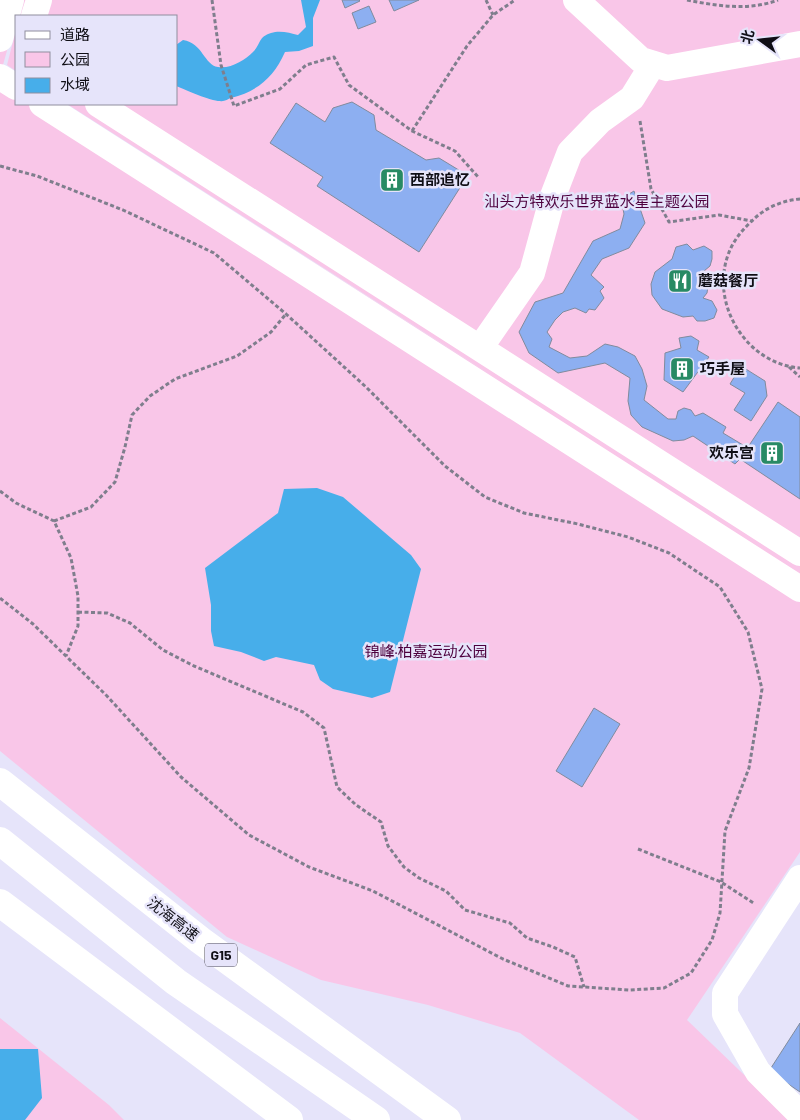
<svg xmlns="http://www.w3.org/2000/svg" width="800" height="1120" viewBox="0 0 800 1120" font-family="Barlow,'Noto Sans SC',sans-serif">
	<style>
		.green { fill: #f9c6e8 }
		.water { fill: #47aeea }
		.building { fill: #8daff1; stroke: #818b9d }
		.lines { fill: none; stroke-linecap: round; stroke-linejoin: round }
		.path { stroke: #7f7e8d; stroke-width: 3; stroke-dasharray: 4 2.5; stroke-linecap: butt }
		.minor { stroke: #fff; stroke-width: 26 }
		.highway { stroke: #fff; stroke-width: 28 }
		.labels { text-anchor: middle; stroke-width: 5; stroke-linejoin: round; paint-order: stroke }
		.shield { fill: #e6e4fa; stroke: #504e5a; stroke-width: 1 }
		.shield-label { font-size: 14px; font-weight: bold; fill: #0f0e15 }
		.poi-label { font-size: 15px; font-weight: bold; fill: #0f0e15; stroke: #e6e4fa; text-anchor: start }
		.park-label { font-size: 15px; fill: #4d003e; stroke: #e6e4fa }
		.street-label { font-size: 15px; fill: #0f0e15; stroke: #e6e4fa }
	</style>
	<rect width="100%" height="100%" fill="#e6e4fa"/>
	<path class="green" d="M0 0H21L3 65 16 73V104H64L521 394 67 104H176V16H20L24 0H800V852L687 1020 791 1120H639L520 1033 428 1005 321 980 227 937 0 751Z
		M16 30V71L7 65Z
		M0 1018 109 1105 124 1120H0Z"/>
	<path class="water" d="M301 0H320L313 18V46L299 51 285 52C274 77 258 91 231 98 228 99 224 102 220 101 210 101 186 90 176 86V45L183 40C203 43 204 65 218 67 231 69 245 60 253 52 261 44 258 37 271 33 280 30 290 33 298 35L306 27Z
		M317 488 343 497 411 555 421 569 390 692 372 698 333 689 320 680 314 665 276 657 264 661 241 652 214 646 211 631V605L205 568 278 513 284 489Z
		M0 1049H38L42 1098 25 1120H0Z"/>
	<path class="building" d="M342 0H359L360 1 345 8Z
		M389 0H419L394 11Z
		M369 6 376 22 358 29 352 13Z
		M352 102 374 115 376 130 426 160 439 158 462 172 463 183 419 252 317 186 323 177 270 143 296 103 325 122 333 108Z
		M634 191 645 223 629 248 602 259 591 275 604 287 600 291 604 298 595 310 589 309 586 313 575 308 563 312 555 320 547 332 552 339 549 347 570 358 587 356 605 344 618 347 635 356 642 369 647 386 644 400 668 419H676L678 411 684 408 691 410 695 416 703 413 726 427 723 433 748 448 740 459 735 464 693 436 684 440 673 441 642 427 631 415 628 401 630 378 605 363 558 373 529 353 519 332 535 302 563 293 593 241 620 229 624 214 621 199Z
		M687 244 693 250 704 246 712 251V259L710 266 704 271 708 278V286L707 293 703 298 712 301 717 310 714 318 705 321H697L693 316 683 317 662 309 652 295 651 284 655 272 672 259 676 247Z
		M691 336 699 341 697 350 709 357 683 392 664 380 665 353 681 348 679 338Z
		M741 366 765 381 767 396 751 421 734 410 745 393 730 384Z
		M778 402 800 417V499L740 459Z
		M594 708 620 724 582 787 556 771Z
		M800 1023V1092L769 1071Z"/>
	<g class="lines">
		<path class="path" d="M212 0 221 65 234 106 280 89 306 65 334 57 349 85 412 131 455 151 479 178
			M486 0 493 15
			M687 0C717 6 749 11 778 0
			M640 121 651 189 669 222 719 215 752 221
			M412 131 467 46 493 15 515 0
			M0 166 37 176 123 210 214 253 286 314 366 387 445 466 485 497 524 513 578 524 628 537 669 553 720 587 748 632 762 689 749 768 725 831 720 913 712 940 691 973 664 988 630 990 568 986 503 959 373 891 309 867 249 835 181 777 107 696 33 624 0 598
			M800 199C784 200 767 207 755 218 744 228 733 240 728 255 710 305 747 364 800 368
			M789 367 800 377
			M0 491 16 503 54 521 71 558 78 596V626L66 656
			M54 521 91 507 115 482 125 447 132 415 150 396 175 379 237 356 271 332 286 314
			M78 612 107 613 130 623 163 650 194 666 303 712 324 728 337 787 356 805 381 822 388 846 404 867 419 878 446 891 465 910 510 923 527 938 553 947 575 957 584 987
			M638 849 721 882 755 904"/>
		<path class="minor" d="M576 0 641 60 667 68 800 44
			M34 16 39 0
			M0 39 11 0
			M0 77 16 87
			M42 104 800 589
			M98 104 800 553
			M480 348 532 273 553 196 570 152 600 121 632 98 653 64
			M800 878 725 993V1014L758 1072 800 1114"/>
		<path class="highway" d="M0 782 200 940 447 1120
			M0 841 176 982 376 1120
			M0 903 289 1120"/>
	</g>
	<defs>
		<symbol id="building-square" viewBox="-11 -11 22 22"><rect x="-9" y="-9" width="18" height="18" rx="4" fill="#288a64" stroke="#e6e4fa"/><path d="M-4-6H4V6H1V3H-1V6H-4ZM-2.5-4.3h1.7v1.8h-1.7ZM.8-4.3h1.7v1.8H.8ZM-2.5-1h1.7V.8h-1.7ZM.8-1h1.7V.8H.8Z" fill="#fff"/></symbol>
		<symbol id="restaurant-square" viewBox="-11 -11 22 22"><rect x="-9" y="-9" width="18" height="18" rx="4" fill="#288a64" stroke="#e6e4fa"/><path d="M-5-6h1v4h1v-4h1v4h1v-4h1v5L-1.5 .5V6h-2V.5L-5-1ZM5-6V6H3V1.5H1.5Q1.5-4 5-6Z" fill="#fff"/></symbol>
	</defs>
	<g fill-rule="evenodd">
		<use href="#building-square" x="378" y="166" width="28" height="28"/>
		<use href="#restaurant-square" x="666" y="267" width="28" height="28"/>
		<use href="#building-square" x="668" y="355" width="28" height="28"/>
		<use href="#building-square" x="758" y="439" width="28" height="28"/>
	</g>
	<g class="labels">
		<rect class="shield" x="205" y="943.5" width="32" height="23" rx="4"/>
		<g class="shield-label">
			<text x="221" y="960">G15</text>
		</g>
		<g class="poi-label">
			<text x="410" y="185">西部追忆</text>
			<text x="698" y="286">蘑菇餐厅</text>
			<text x="700" y="374">巧手屋</text>
			<text x="754" y="458" text-anchor="end">欢乐宫</text>
		</g>
		<g class="park-label">
			<text x="597" y="207">汕头方特欢乐世界蓝水星主题公园</text>
			<text x="426" y="657">锦峰·柏嘉运动公园</text>
		</g>
		<g class="street-label">
			<text transform="translate(173 919) rotate(38)" y="5">沈海高速</text>
		</g>
	</g>
	<rect x="15" y="15" width="162" height="90" fill="#e6e4fa" stroke="#908e9e"/>
	<rect x="25" y="31" width="25" height="8" fill="#ffffff" stroke="#908e9e"/>
	<text x="60" y="40" font-size="15" fill="#0f0e15">道路</text>
	<rect x="25" y="52" width="25" height="15" fill="#f9c6e8" stroke="#908e9e"/>
	<text x="60" y="65" font-size="15" fill="#0f0e15">公园</text>
	<rect x="25" y="78" width="25" height="15" fill="#47aeea" stroke="#908e9e"/>
	<text x="60" y="90" font-size="15" fill="#0f0e15">水域</text>
	<g transform="translate(760 40) rotate(285)" stroke="#e6e4fa" stroke-width="4" paint-order="stroke">
	<path d="M0-4L9 19L0 12L-9 19Z" fill="#0f0e15"/>
	<text y="-8" font-size="14" font-weight="bold" text-anchor="middle" fill="#0f0e15">北</text>
	</g>
</svg>
